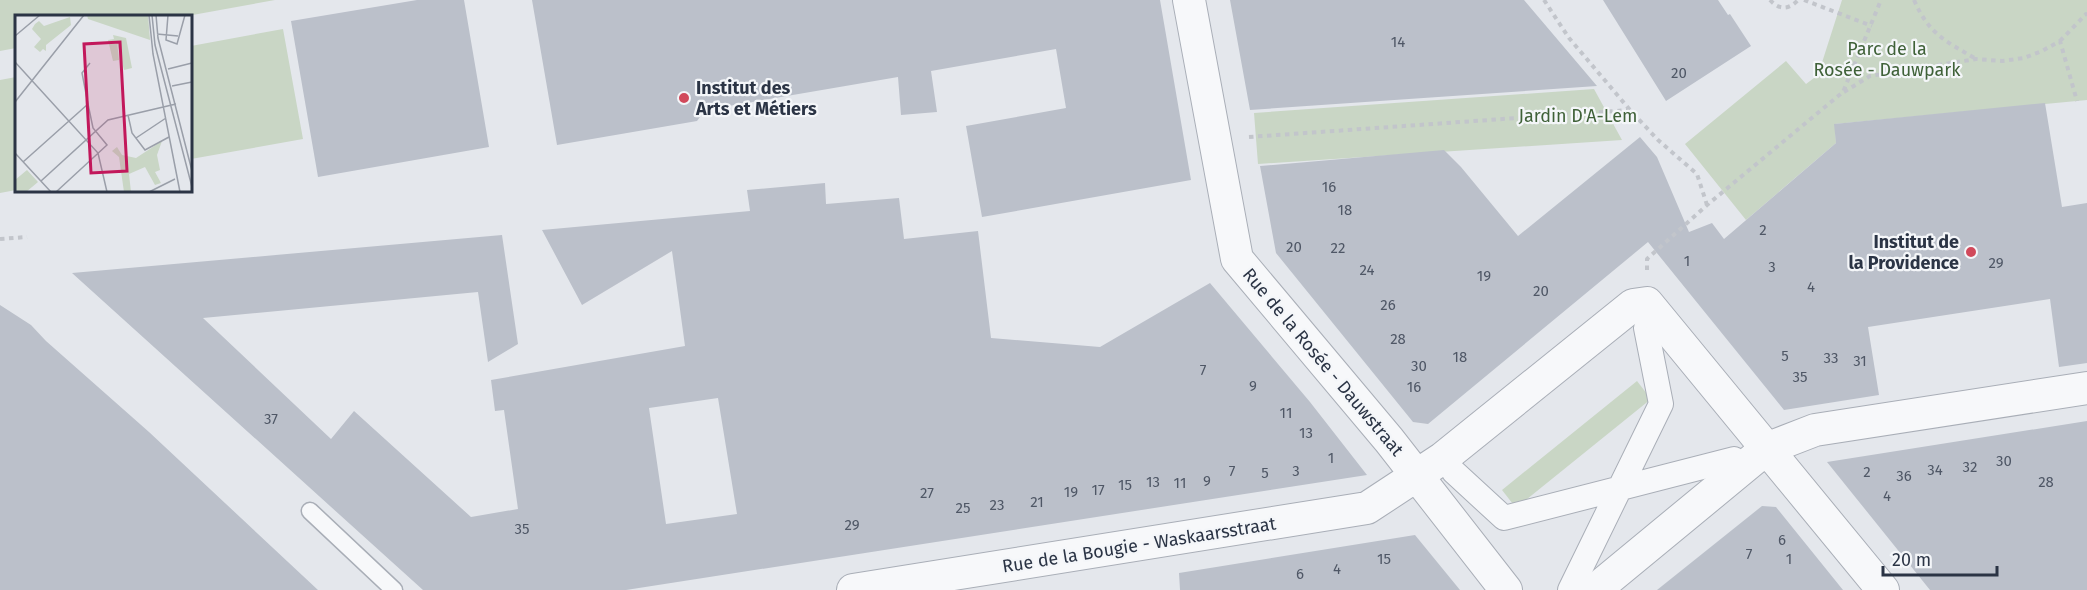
<svg xmlns="http://www.w3.org/2000/svg" width="2087" height="590" viewBox="0 0 2087 590" font-family="'Fira Sans',sans-serif">
	<style>
		.green { fill: #c9d6c5 }
		.building { fill: #bbc0ca; fill-rule: evenodd }
		.lines { fill: none; stroke-linecap: round; stroke-linejoin: round }
		.service-casing { stroke: #a9aeb7; stroke-width: 19 }
		.pedestrian-casing { stroke: #a9aeb7; stroke-width: 26 }
		.minor-casing { stroke: #a9aeb7; stroke-width: 34 }
		.path { stroke: #c2c5cb; stroke-width: 4; stroke-dasharray: 4.5 4.5; stroke-linecap: butt }
		.service { stroke: #f7f8fa; stroke-width: 16 }
		.pedestrian { stroke: #f7f8fa; stroke-width: 24 }
		.minor { stroke: #f7f8fa; stroke-width: 32 }
		.poi-dot { fill: #d1495b; stroke: #f4f6f9; stroke-width: 2 }
		.labels { text-anchor: middle; stroke-width: 4.5; stroke-linejoin: round; paint-order: stroke }
		.number-label { font-size: 15px; fill: #4f5766 }
		.park-label { font-size: 18px; fill: #3f6138; stroke: #f4f6f9 }
		.poi-label { font-size: 18px; font-weight: bold; fill: #2b3445; stroke: #f4f6f9; text-anchor: start }
		.street-label { font-size: 18px; fill: #2b3445; stroke: #f4f6f9 }
		.inset-road { fill: none; stroke: #9a9fa9; stroke-width: 1.5 }
		.view { fill: #c2185b; fill-opacity: 0.15; stroke: #c2185b; stroke-width: 3 }
		.inset-edge { fill: none; stroke: #2b3445; stroke-width: 3 }
	</style>
	<rect width="100%" height="100%" fill="#e4e7ec"/>
	<path class="green" d="M0 0H275L187 16H16V48L0 51Z
		M1842 0H2087V100L1835 124 1836 143 1746 220 1685 144 1786 61 1806 84 1818 75Z
		M283 29 303 139 191 159V46Z
		M16 77V190L0 193V80Z
		M1594 89 1622 140 1258 164 1254 113Z
		M1637 381 1651 399 1516 508 1502 490Z"/>
	<path class="building" d="M417 0H464L489 147 318 177 291 21Z
		M532 0H1160L1191 180 982 217 966 126 1066 108 1056 49 931 71 937 112 901 115 898 77 705 110 697 121 557 145Z
		M1230 0H1524L1597 86 1250 110Z
		M1603 0H1718L1728 15 1730 14 1751 46 1666 101Z
		M2045 103 2062 207 2087 203V363L2059 367 2050 299 1868 327 1879 395 1784 410 1648 242 1428 424 1413 422 1276 253 1260 166 1444 150 1461 167 1518 236 1640 137 1657 157 1689 232 1712 223 1724 239 1836 143 1834 124Z
		M825 183 826 204 899 198 904 239 978 231 991 338 1100 347 1210 283 1310 402 1367 475 626 590H423L72 273 502 235 518 344 488 362 478 292 203 318 331 439 354 411 471 517 518 509 504 410 495 411 491 380 685 346 672 251 582 305 542 230 750 211 747 190ZM718 398 737 514 666 524 649 408Z
		M0 305 31 325 46 341 149 432 318 590H0Z
		M2087 421V590H1930L1827 462Z
		M1762 506 1776 507 1843 590H1657Z
		M1415 535 1460 590H1180L1179 573Z"/>
	<g class="lines">
		<defs>
			<path id="service" d="M310 511 394 590"/>
			<path id="pedestrian" d="M1454 472 1504 518 1734 459
				M1570 590 1661 404 1646 328"/>
			<path id="minor" d="M1189 0 1237 259 1389 440 1506 590
				M853 590 1367 508 1443 458 1633 305 1647 303 1883 590
				M1595 590 1766 449 1815 430 2087 388"/>
		</defs>
		<use href="#service" class="service-casing"/>
		<use href="#pedestrian" class="pedestrian-casing"/>
		<use href="#minor" class="minor-casing"/>
		<path class="path" d="M1544 0 1569 38 1630 110 1658 140 1697 174 1707 205
			M1770 0C1779 10 1789 10 1798 0
			M1804 0 1872 26
			M1914 0C1929 34 1945 41 1976 59
			M2060 41 2086 14 2087 15
			M1844 92 1870 76 1976 59 2002 61 2024 58 2042 51 2060 41 2077 101
			M1249 137 1630 110
			M0 239 27 237
			M1647 270V259L1707 205 1843 92 1881 0"/>
		<use href="#service" class="service"/>
		<use href="#pedestrian" class="pedestrian"/>
		<use href="#minor" class="minor"/>
	</g>
	<g class="poi-dot">
		<circle cx="684" cy="98" r="6"/>
		<circle cx="1971" cy="252" r="6"/>
	</g>
	<g class="labels">
		<g class="number-label">
			<text x="1398" y="47">14</text>
			<text x="1679" y="78">20</text>
			<text x="1329" y="192">16</text>
			<text x="1345" y="215">18</text>
			<text x="1763" y="235">2</text>
			<text x="1294" y="252">20</text>
			<text x="1338" y="253">22</text>
			<text x="1687" y="266">1</text>
			<text x="1996" y="268">29</text>
			<text x="1772" y="272">3</text>
			<text x="1367" y="275">24</text>
			<text x="1484" y="281">19</text>
			<text x="1811" y="292">4</text>
			<text x="1541" y="296">20</text>
			<text x="1388" y="310">26</text>
			<text x="1398" y="344">28</text>
			<text x="1785" y="361">5</text>
			<text x="1460" y="362">18</text>
			<text x="1831" y="363">33</text>
			<text x="1860" y="366">31</text>
			<text x="1419" y="371">30</text>
			<text x="1203" y="375">7</text>
			<text x="1800" y="382">35</text>
			<text x="1253" y="391">9</text>
			<text x="1414" y="392">16</text>
			<text x="1286" y="418">11</text>
			<text x="271" y="424">37</text>
			<text x="1306" y="438">13</text>
			<text x="1331" y="463">1</text>
			<text x="2004" y="466">30</text>
			<text x="1970" y="472">32</text>
			<text x="1935" y="475">34</text>
			<text x="1232" y="476">7</text>
			<text x="1296" y="476">3</text>
			<text x="1867" y="477">2</text>
			<text x="1265" y="478">5</text>
			<text x="1904" y="481">36</text>
			<text x="1207" y="486">9</text>
			<text x="1153" y="487">13</text>
			<text x="2046" y="487">28</text>
			<text x="1180" y="488">11</text>
			<text x="1125" y="490">15</text>
			<text x="1098" y="495">17</text>
			<text x="1071" y="497">19</text>
			<text x="927" y="498">27</text>
			<text x="1887" y="501">4</text>
			<text x="1037" y="507">21</text>
			<text x="997" y="510">23</text>
			<text x="963" y="513">25</text>
			<text x="852" y="530">29</text>
			<text x="522" y="534">35</text>
			<text x="1782" y="545">6</text>
			<text x="1749" y="559">7</text>
			<text x="1384" y="564">15</text>
			<text x="1789" y="564">1</text>
			<text x="1337" y="574">4</text>
			<text x="1300" y="579">6</text>
		</g>
		<g class="park-label">
			<text x="1887" y="55">Parc de la<tspan x="1887" dy="21">Rosée - Dauwpark</tspan></text>
			<text x="1578" y="122">Jardin D'A-Lem</text>
		</g>
		<g class="poi-label">
			<text x="696" y="94">Institut des<tspan x="696" dy="21">Arts et Métiers</tspan></text>
			<text x="1959" y="248" text-anchor="end">Institut de<tspan x="1959" dy="21">la Providence</tspan></text>
		</g>
		<g class="street-label">
			<text transform="translate(1323 362) rotate(50)" y="6">Rue de la Rosée - Dauwstraat</text>
			<text transform="translate(1139 545) rotate(-9)" y="6">Rue de la Bougie - Waskaarsstraat</text>
		</g>
	</g>
	<g transform="translate(15 15)">
		<rect width="177" height="177" fill="#e4e7ec"/>
		<path d="M72 0H133L135 25 73 4ZM55 2 56 10 31 30V36L28 34 25 37 19 32 26 24 17 14 20 9 24 6 29 11ZM98 20 111 23 117 53 109 55 102 27 104 45 98 46 93 25 99 24ZM147 126 142 140 145 155 140 157 146 168 140 170 130 152 114 159 116 177H109L104 142 97 136 102 132 107 140 121 143ZM12 155 23 167 11 177H0V165Z" fill="#c9d6c5"/>
		<path class="inset-road" d="M134 0 138 39 165 177M137 0 140 30 177 172M141 0 143 23 177 156M153 0 151 25 162 29 170 0M142 19 163 21M0 21 25 0M0 47 83 138 92 177M153 54 177 48M157 71 177 67M0 87 69 0M113 100 117 118 130 135 154 122M121 123 151 103M0 138 36 177M8 147 73 89M26 166 93 105 161 89M41 177 92 130 78 113 73 89 67 58 75 48M134 177 160 164"/>
		<path class="view" d="M105 27 112 156 76 158 69 29Z"/>
		<rect width="177" height="177" class="inset-edge"/>
	</g>
	<path d="M1883 566v9h114v-9" fill="none" stroke="#2b3445" stroke-width="3"/>
	<text x="1892" y="566" font-size="18" fill="#2b3445" stroke="#f4f6f9" stroke-width="4.5" paint-order="stroke">20 m</text>
</svg>
